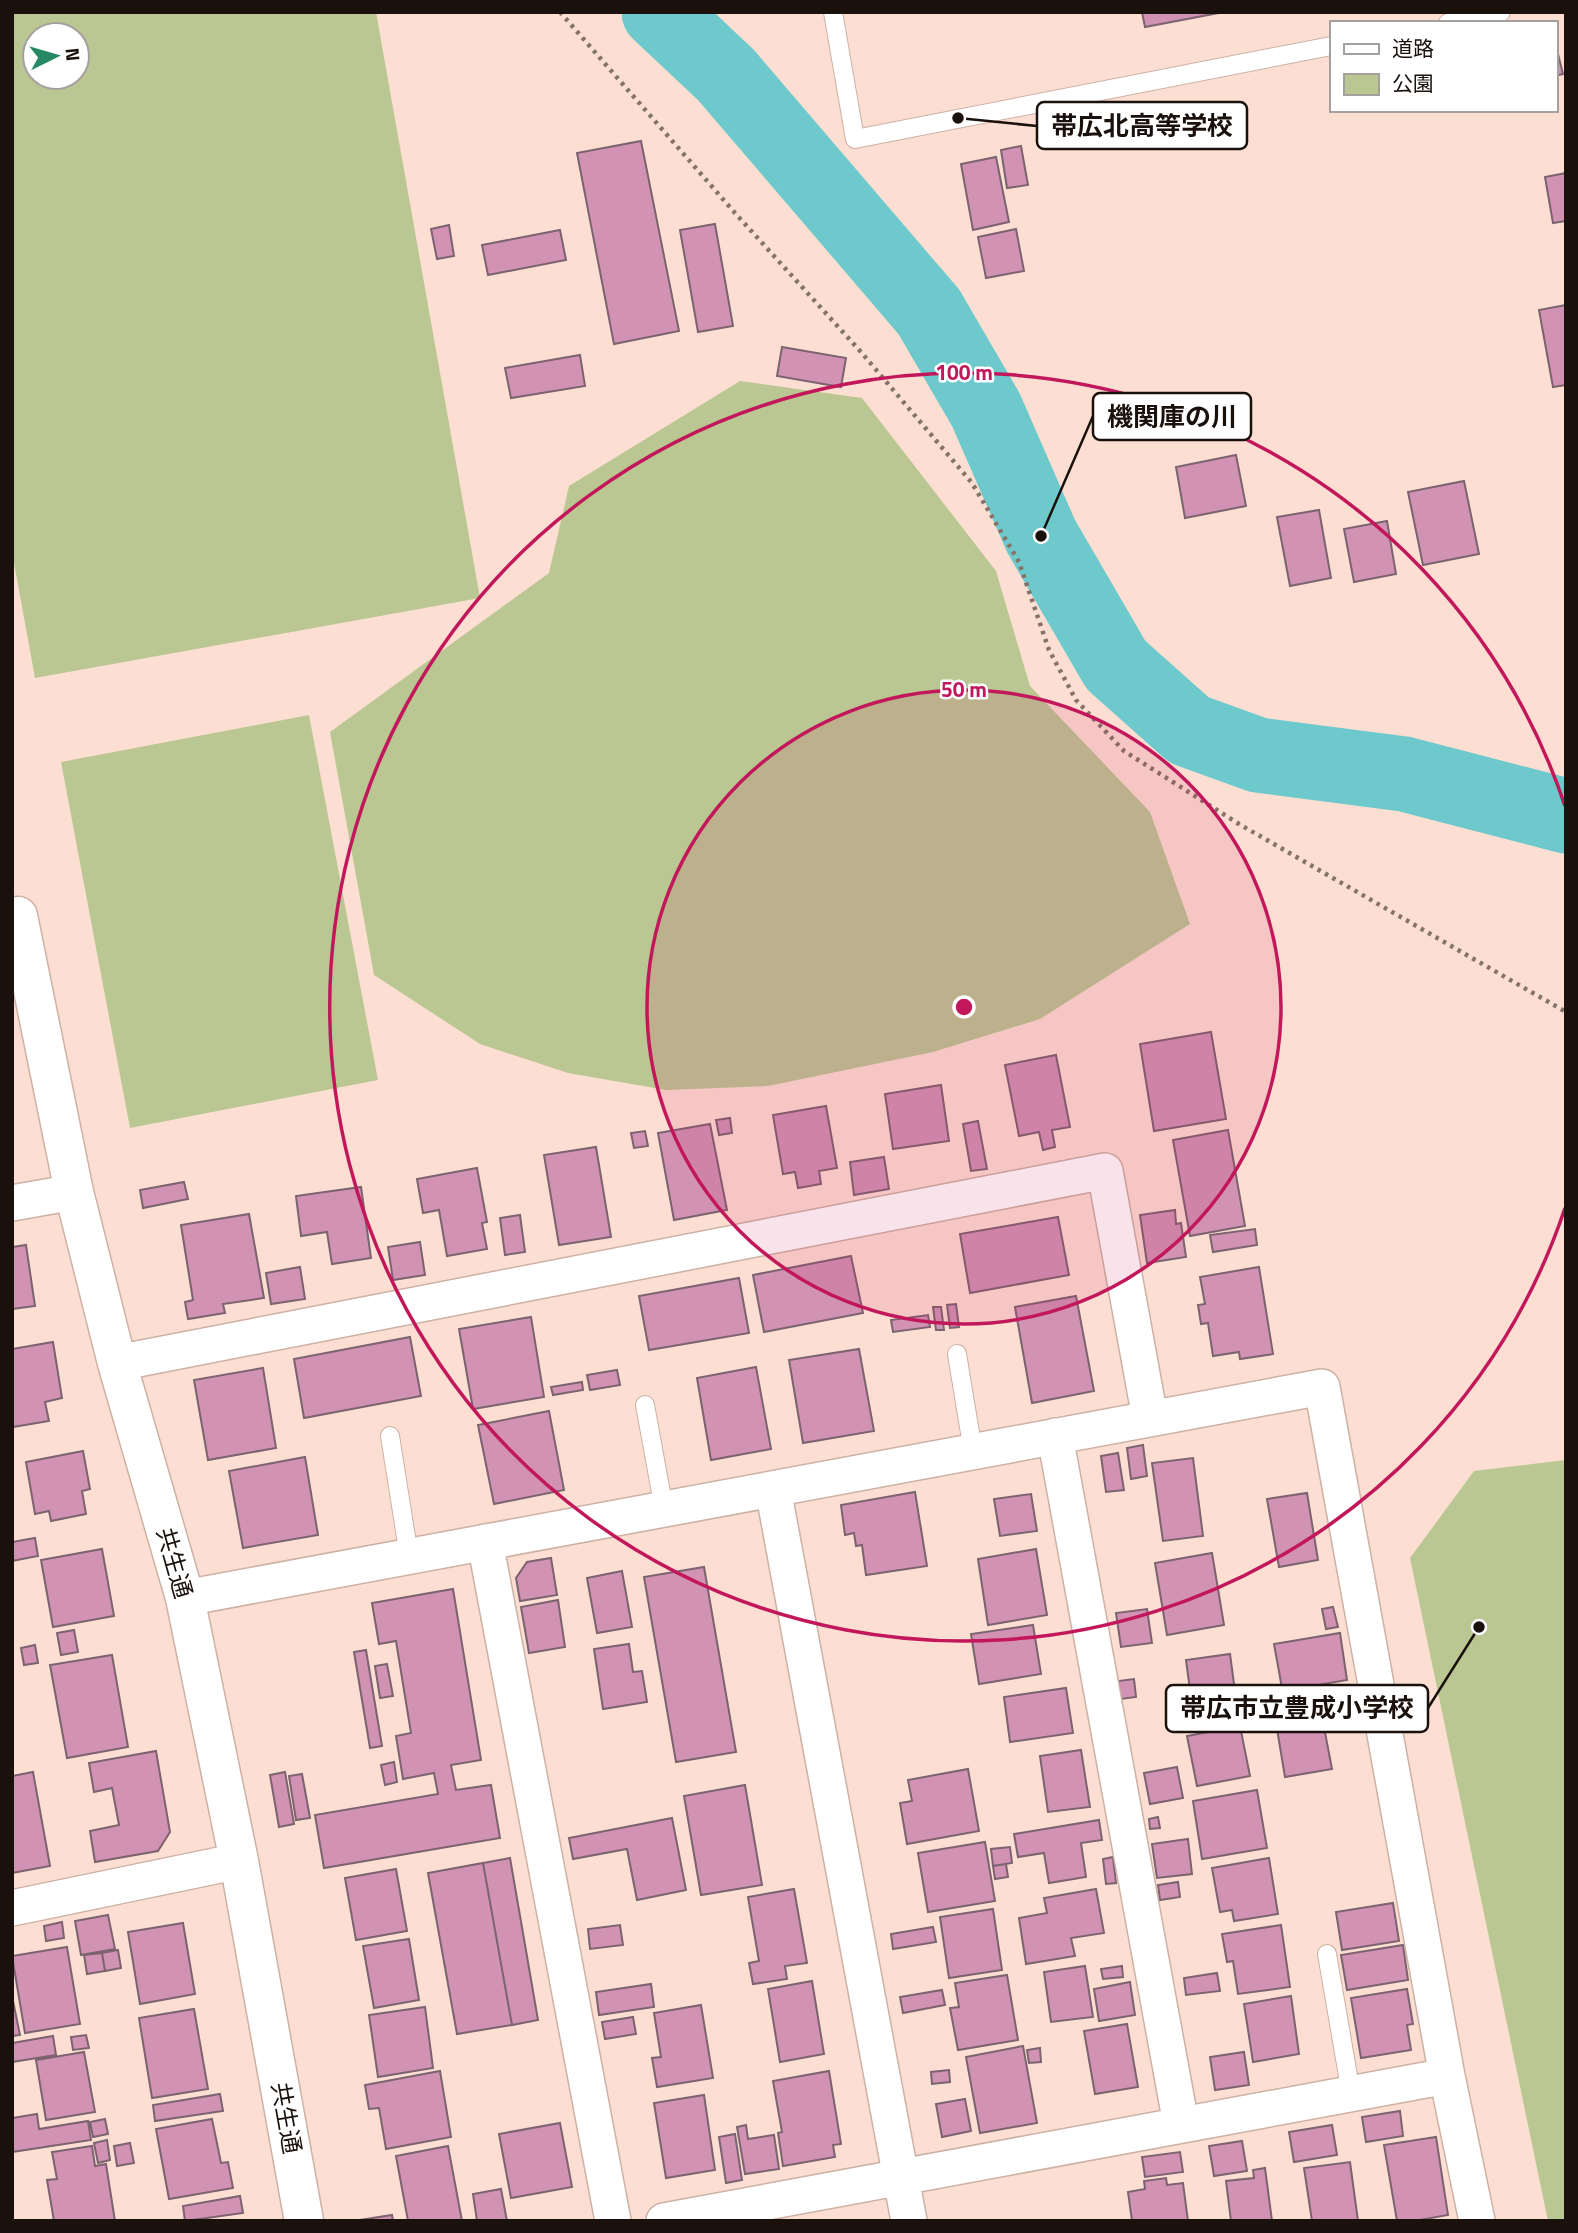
<svg xmlns="http://www.w3.org/2000/svg" width="1578" height="2233" viewBox="0 0 1578 2233" font-family="'Titillium Web','Noto Sans JP',sans-serif">
	<style>
		.green { fill: #bbc793; fill-rule: evenodd }
		.lines { fill: none; stroke-linecap: round; stroke-linejoin: round }
		.river { stroke: #6dc9cc; stroke-width: 75 }
		.building { fill: #d292b4; stroke: #7b636f; stroke-width: 2 }
		.lane-casing { stroke: #cdb1a4; stroke-width: 20 }
		.street-casing { stroke: #cdb1a4; stroke-width: 38 }
		.secondary-casing { stroke: #cdb1a4; stroke-width: 41 }
		.path { stroke: #85736a; stroke-width: 4.5; stroke-dasharray: 3.5 5; stroke-linecap: butt }
		.lane { stroke: #fff; stroke-width: 18 }
		.street { stroke: #fff; stroke-width: 35 }
		.secondary { stroke: #fff; stroke-width: 38 }
		.ring { fill: none; stroke: #c2185b; stroke-width: 3.5 }
		.labels { text-anchor: middle; stroke-width: 5; stroke-linejoin: round; paint-order: stroke }
		.street-label { font-size: 24px; fill: #1a110c; stroke: #fff }
		.centre { fill: #c2185b; stroke: #fff; stroke-width: 3.5 }
		.ring-label { font-size: 21px; text-anchor: middle; font-weight: bold; fill: #c2185b; stroke: #fff; stroke-width: 5; stroke-linejoin: round; paint-order: stroke }
		.leader { fill: none; stroke: #1a110c; stroke-width: 2.5 }
		.callout-dot { fill: #1a110c; stroke: #fff; stroke-width: 2.5 }
		.callout { fill: #fff; stroke: #1a110c; stroke-width: 2.5 }
		.callout-label { font-size: 26px; text-anchor: middle; font-weight: bold; fill: #1a110c }
	</style>
	<rect width="100%" height="100%" fill="#fcdfd2"/>
	<path class="green" d="M12 12H376L480 598 35 678 12 552ZM35 35H77V77H35Z
		M740 381 862 398 996 571 1030 686 1150 812 1190 924 1040 1019 933 1052 768 1086 666 1090 568 1073 480 1044 374 975 330 732 549 573 569 486Z
		M309 715 378 1080 130 1128 61 762Z
		M1566 1460V2221H1548L1410 1558 1474 1471Z"/>
	<g class="lines">
		<path class="river" d="M659 12 726 75 929 312 986 410 1041 536 1116 665 1189 730 1258 755 1404 774 1566 816"/>
	</g>
	<path class="building" d="M1142 12H1224L1145 27Z
		M1555 42 1563 74 1555 76Z
		M641 141 679 331 614 344 577 153Z
		M1021 146 1028 185 1007 188 1001 150Z
		M996 157 1009 222 973 230 961 164Z
		M1566 173V221L1553 223 1545 177Z
		M715 224 733 326 698 332 680 230Z
		M449 225 454 256 437 259 431 229Z
		M1016 229 1024 271 986 278 978 237Z
		M560 230 566 260 488 275 482 245Z
		M1566 305V385L1553 387 1539 310Z
		M782 347 846 358 841 387 777 376Z
		M580 355 585 386 511 398 505 368Z
		M1236 455 1246 506 1185 518 1176 467Z
		M1464 481 1479 554 1423 565 1408 492Z
		M1319 510 1331 578 1290 586 1277 517Z
		M1387 521 1396 574 1354 582 1344 529Z
		M1211 1032 1226 1119 1154 1131 1140 1044Z
		M1056 1055 1070 1127 1052 1130 1055 1147 1043 1150 1039 1132 1019 1136 1005 1065Z
		M941 1085 949 1141 893 1149 885 1094Z
		M826 1106 837 1168 819 1171 821 1184 798 1188 795 1172 783 1174 773 1115Z
		M730 1118 732 1133 719 1135 716 1120Z
		M978 1121 987 1169 971 1171 963 1124Z
		M710 1124 727 1210 674 1220 658 1133Z
		M1228 1130 1245 1226 1190 1236 1173 1140Z
		M645 1131 648 1146 634 1148 631 1133Z
		M596 1147 611 1237 559 1245 544 1155Z
		M884 1157 889 1189 854 1195 850 1162Z
		M477 1168 487 1222 482 1223 487 1249 447 1256 439 1210 423 1213 417 1179Z
		M184 1182 188 1199 143 1208 140 1190Z
		M361 1187 371 1258 332 1264 327 1232 301 1236 296 1196Z
		M1175 1210 1176 1224 1181 1223 1186 1257 1147 1263 1140 1215Z
		M249 1214 264 1298 223 1304 225 1313 188 1319 185 1302 193 1300 181 1225Z
		M520 1215 525 1252 505 1255 500 1218Z
		M1058 1217 1069 1275 970 1293 960 1234Z
		M1255 1229 1257 1245 1213 1252 1210 1235Z
		M420 1242 425 1275 393 1280 388 1247Z
		M26 1245 35 1306 12 1309V1247Z
		M851 1256 863 1313 764 1332 753 1275Z
		M300 1267 305 1299 271 1304 266 1273Z
		M1259 1267 1273 1354 1240 1359 1239 1352 1213 1356 1208 1323 1201 1324 1198 1305 1205 1304 1200 1277Z
		M739 1278 749 1333 649 1350 639 1296Z
		M1076 1296 1094 1391 1032 1403 1015 1307Z
		M956 1304 959 1327 950 1328 947 1305Z
		M933 1307H941L944 1330H936Z
		M928 1315 930 1327 893 1332 891 1320Z
		M531 1317 544 1397 473 1409 459 1329Z
		M410 1337 421 1396 304 1418 294 1359Z
		M53 1342 62 1398 45 1402 49 1421 13 1427 12 1349Z
		M859 1349 874 1431 803 1443 789 1360Z
		M756 1367 771 1449 711 1460 697 1378Z
		M263 1368 276 1448 208 1460 194 1380Z
		M617 1370 620 1385 590 1390 587 1375Z
		M582 1382 583 1390 553 1395 551 1387Z
		M549 1411 564 1490 494 1504 478 1425Z
		M1143 1445 1147 1476 1131 1479 1127 1448Z
		M83 1451 90 1489 82 1491 86 1514 51 1521 49 1511 35 1514 26 1462Z
		M1118 1453 1124 1490 1106 1492 1101 1456Z
		M305 1457 318 1535 243 1548 229 1471Z
		M1193 1458 1203 1536 1163 1541 1152 1463Z
		M915 1492 927 1566 866 1575 862 1545 856 1546 854 1533 845 1535 841 1505Z
		M1307 1493 1318 1560 1279 1567 1267 1499Z
		M1031 1494 1037 1531 1000 1536 994 1499Z
		M35 1538 38 1556 12 1561V1542Z
		M102 1549 114 1616 53 1627 41 1560Z
		M1036 1549 1047 1615 988 1625 978 1559Z
		M1212 1553 1224 1625 1167 1635 1155 1563Z
		M551 1558 557 1595 520 1601 516 1578 527 1562Z
		M704 1567 736 1752 676 1762 644 1577Z
		M622 1571 632 1627 597 1633 587 1578Z
		M453 1589 481 1760 451 1765 456 1790 491 1785 500 1838 324 1868 315 1815 438 1794 434 1773 403 1779 396 1736 411 1733 396 1641 379 1644 372 1603Z
		M558 1600 565 1647 529 1653 521 1607Z
		M1333 1607 1338 1627 1326 1629 1322 1609Z
		M1147 1609 1152 1643 1121 1647 1116 1613Z
		M1033 1625 1041 1674 979 1684 971 1634Z
		M74 1630 78 1652 61 1655 57 1633Z
		M1340 1633 1347 1680 1300 1688 1301 1696 1284 1699 1274 1644Z
		M629 1644 633 1672 642 1671 647 1702 603 1709 594 1649Z
		M35 1645 38 1663 24 1665 21 1648Z
		M366 1650 382 1746 370 1748 354 1652Z
		M1230 1654 1238 1714 1194 1720 1186 1660Z
		M112 1655 128 1747 67 1758 50 1665Z
		M387 1664 393 1696 380 1698 375 1666Z
		M1134 1679 1136 1697 1121 1699 1118 1681Z
		M1066 1688 1073 1733 1010 1742 1004 1697Z
		M1323 1722 1332 1769 1285 1777 1277 1729Z
		M1240 1726 1250 1776 1197 1786 1187 1736Z
		M1081 1750 1090 1807 1048 1812 1040 1756Z
		M156 1751 170 1832 158 1851 95 1862 90 1831 119 1825 112 1788 94 1792 89 1763Z
		M394 1762 397 1782 385 1785 381 1765Z
		M1177 1767 1183 1798 1150 1804 1144 1773Z
		M968 1769 979 1831 907 1844 900 1803 912 1801 908 1780Z
		M33 1772 50 1866 12 1873V1776Z
		M285 1772 294 1824 279 1827 270 1775Z
		M302 1774 310 1818 296 1820 289 1776Z
		M745 1785 762 1885 701 1895 684 1796Z
		M1257 1790 1267 1848 1202 1859 1193 1801Z
		M1158 1817 1160 1828 1150 1829 1149 1819Z
		M672 1818 686 1890 637 1900 627 1849 573 1859 569 1838Z
		M1099 1820 1102 1840 1081 1843 1086 1877 1049 1883 1044 1853 1018 1857 1014 1834Z
		M1188 1839 1192 1874 1157 1878 1152 1844Z
		M985 1842 995 1901 928 1912 918 1853Z
		M1010 1847 1012 1863 993 1866 991 1849Z
		M1113 1857 1116 1883 1106 1884 1103 1859Z
		M510 1858 538 2020 512 2025 483 1863Z
		M1269 1858 1278 1914 1234 1921 1232 1910 1220 1912 1212 1868Z
		M483 1863 512 2025 457 2034 428 1873Z
		M1006 1864 1008 1877 995 1879 993 1866Z
		M396 1869 407 1931 356 1940 345 1878Z
		M1178 1882 1180 1897 1160 1900 1158 1885Z
		M794 1889 807 1963 785 1966 787 1979 753 1984 749 1963 759 1961 748 1897Z
		M1096 1889 1104 1933 1071 1938 1075 1956 1026 1964 1019 1918 1047 1913 1044 1898Z
		M1393 1903 1399 1941 1342 1950 1336 1912Z
		M993 1909 1002 1970 949 1978 940 1917Z
		M108 1915 115 1949 81 1955 75 1921Z
		M62 1922 64 1938 46 1941 44 1926Z
		M183 1923 195 1994 140 2004 128 1932Z
		M620 1925 623 1945 590 1949 588 1929Z
		M1281 1925 1290 1987 1238 1994 1233 1961 1227 1962 1222 1934Z
		M933 1927 936 1942 893 1949 891 1934Z
		M409 1939 419 2000 374 2008 363 1946Z
		M1403 1945 1408 1980 1347 1990 1341 1955Z
		M67 1947 80 2024 25 2033 12 1956Z
		M118 1950 121 1968 105 1971 102 1953Z
		M102 1953 105 1971 87 1974 84 1955Z
		M1085 1966 1093 2017 1051 2022 1044 1972Z
		M1122 1966 1123 1977 1103 1979 1101 1969Z
		M1217 1973 1220 1991 1186 1995 1184 1978Z
		M1007 1975 1018 2040 958 2050 950 2008 959 2007 955 1983Z
		M812 1981 824 2054 780 2062 768 1989Z
		M1130 1982 1135 2015 1099 2021 1094 1989Z
		M651 1984 654 2007 599 2015 596 1992Z
		M1407 1989 1413 2024 1407 2025 1411 2050 1361 2058 1351 1998Z
		M942 1990 945 2005 903 2013 900 1997Z
		M12 1996 20 2035 12 2036Z
		M1291 1996 1299 2054 1253 2062 1244 2004Z
		M701 2005 713 2078 657 2087 652 2058 661 2057 654 2013Z
		M425 2007 433 2068 378 2077 369 2015Z
		M194 2009 208 2089 152 2098 139 2018Z
		M633 2017 636 2034 605 2039 602 2022Z
		M1127 2024 1138 2087 1095 2094 1084 2031Z
		M86 2035 89 2048 73 2050 71 2037Z
		M53 2036 56 2055 12 2062V2043Z
		M1023 2046 1037 2123 980 2133 966 2057Z
		M1040 2048 1041 2062 1029 2063 1027 2050Z
		M84 2052 95 2112 46 2120 36 2060Z
		M1244 2052 1249 2085 1215 2090 1210 2057Z
		M949 2070 950 2082 932 2084 931 2072Z
		M440 2071 451 2137 386 2149 379 2108 369 2109 365 2085Z
		M829 2071 841 2144 833 2145 835 2157 783 2166 778 2133 782 2132 773 2081Z
		M220 2094 223 2111 155 2121 153 2105Z
		M704 2095 715 2170 666 2178 654 2103Z
		M965 2099 971 2131 942 2137 936 2104Z
		M1400 2111 1403 2136 1366 2142 1362 2117Z
		M37 2114 39 2129 88 2121 91 2140 12 2152V2118Z
		M105 2119 108 2134 93 2137 90 2122Z
		M212 2119 221 2163 228 2162 233 2188 169 2199 156 2129Z
		M560 2123 572 2187 511 2198 499 2134Z
		M746 2125 748 2139 774 2135 779 2169 745 2174 737 2127Z
		M1332 2125 1337 2155 1294 2162 1289 2132Z
		M735 2134 742 2180 726 2183 719 2137Z
		M1436 2137 1448 2215 1414 2221H1397L1384 2145Z
		M107 2140 110 2160 98 2163 94 2143Z
		M1242 2141 1247 2171 1214 2176 1209 2146Z
		M130 2143 134 2163 117 2166 114 2146Z
		M92 2146 95 2166 106 2164 115 2221H54L47 2180 57 2179 52 2152Z
		M448 2146 462 2221H408L396 2156Z
		M1180 2152 1183 2172 1145 2177 1142 2157Z
		M1350 2162 1358 2221H1312L1304 2168Z
		M1265 2168 1272 2221H1231L1226 2181 1254 2178 1253 2170Z
		M1166 2178 1167 2185 1183 2183 1188 2221H1132L1128 2192 1145 2189 1144 2181Z
		M501 2189 507 2221H477L473 2194Z
		M240 2196 243 2213 185 2221 183 2206Z
		M392 2215 393 2221H359V2220Z"/>
	<g class="lines">
		<defs>
			<path id="lane" d="M833 12 855 139 1331 46
				M1448 23 1501 12
				M957 1354 973 1451
				M645 1405 664 1509
				M390 1436 409 1556
				M1327 1954 1351 2093"/>
			<path id="street" d="M12 1203 74 1192
				M117 1363 1105 1171 1150 1418
				M1055 1436 1181 2124
				M773 1489 909 2221
				M485 1542 613 2221
				M185 1598 1322 1387 1447 2076 1477 2221
				M12 1908 239 1861
				M664 2221 1447 2076"/>
			<path id="secondary" d="M12 918 18 916 74 1192 117 1363 185 1598 239 1861 304 2221"/>
		</defs>
		<use href="#lane" class="lane-casing"/>
		<use href="#street" class="street-casing"/>
		<use href="#secondary" class="secondary-casing"/>
		<path class="path" d="M560 12 735 213 861 352 972 483 1019 562 1049 650 1076 700 1124 751 1239 824 1566 1012"/>
		<use href="#lane" class="lane"/>
		<use href="#street" class="street"/>
		<use href="#secondary" class="secondary"/>
	</g>
	<circle cx="964" cy="1007" r="317" fill="#c2185b" fill-opacity=".12"/>
	<g class="ring">
		<circle cx="964" cy="1007" r="317"/>
		<path d="M1565 1208A634 634 0 1 1 1565 806"/>
	</g>
	<g class="labels">
		<g class="street-label">
			<text transform="translate(174 1563) rotate(74)" y="8">共生通</text>
			<text transform="translate(286 2118) rotate(80)" y="8">共生通</text>
		</g>
	</g>
	<circle cx="964" cy="1007" r="10" class="centre"/>
	<g class="ring-label">
		<text x="964" y="380">100 m</text>
		<text x="964" y="697">50 m</text>
	</g>
	<path class="leader" d="M958 118L1037 126M1041 536L1093 416M1479 1627L1428 1708"/>
	<g class="callout-dot">
		<circle cx="958" cy="118" r="7"/>
		<circle cx="1041" cy="536" r="7"/>
		<circle cx="1479" cy="1627" r="7"/>
	</g>
	<g class="callout">
		<rect x="1037" y="102" width="210" height="47" rx="7"/>
		<rect x="1093" y="393" width="158" height="47" rx="7"/>
		<rect x="1166" y="1685" width="262" height="47" rx="7"/>
	</g>
	<g class="callout-label">
		<text x="1142" y="135">帯広北高等学校</text>
		<text x="1172" y="426">機関庫の川</text>
		<text x="1297" y="1717">帯広市立豊成小学校</text>
	</g>
	<rect width="1578" height="2233" fill="none" stroke="#1a110c" stroke-width="28"/>
	<rect x="1330" y="21" width="228" height="91" fill="#ffffff" stroke="#a3a09e" stroke-width="2"/>
	<rect x="1344" y="44" width="35" height="10" fill="#ffffff" stroke="#a3a09e" stroke-width="2"/>
	<text x="1392" y="56" font-size="21" fill="#1a110c">道路</text>
	<rect x="1344" y="74" width="35" height="21" fill="#bbc793" stroke="#a3a09e" stroke-width="2"/>
	<text x="1392" y="91" font-size="21" fill="#1a110c">公園</text>
	<g transform="translate(56 56) rotate(85)"><circle r="33" fill="#ffffff" stroke="#a3a09e" stroke-width="2"/>
	<path d="M0-5L12 26L0 18L-12 26Z" fill="#268963"/>
	<text y="-10" font-size="19" font-weight="bold" text-anchor="middle" fill="#1a110c">N</text>
	</g>
</svg>
